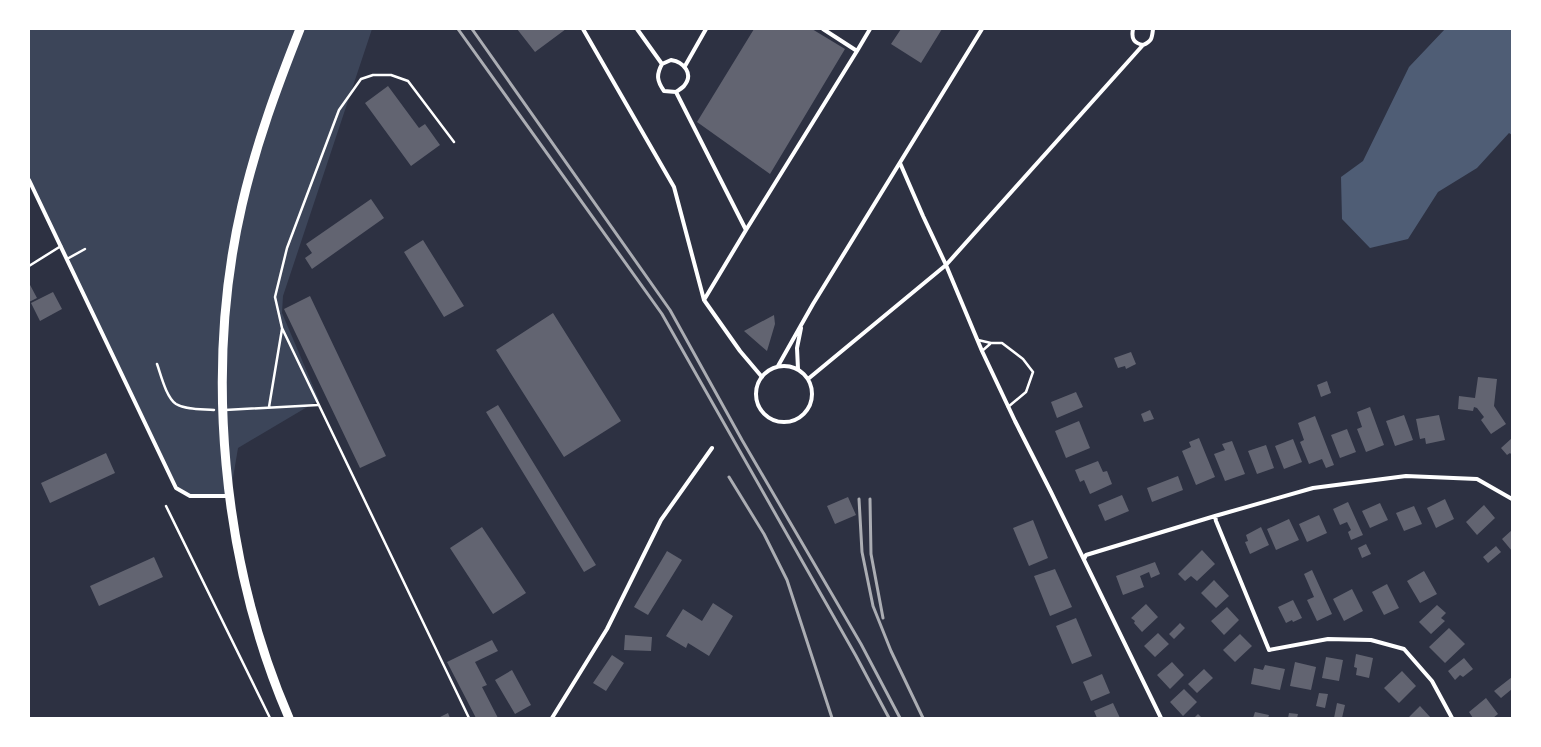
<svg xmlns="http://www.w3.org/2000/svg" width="1541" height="747" viewBox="0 0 1541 747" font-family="Ubuntu,sans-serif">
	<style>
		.green { fill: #3c4559 }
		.water { fill: #4f5d75 }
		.building { fill: #626471 }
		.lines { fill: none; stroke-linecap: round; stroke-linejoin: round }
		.path { stroke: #fff; stroke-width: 2.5 }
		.service { stroke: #fff; stroke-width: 2.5 }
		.minor { stroke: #fff; stroke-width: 4 }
		.primary { stroke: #fff; stroke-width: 9 }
		.rail { stroke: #abadb3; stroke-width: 3 }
	</style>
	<rect width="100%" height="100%" fill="#2d3142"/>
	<path class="green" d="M29 29H372L283 296 282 313 319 400 238 448 230 496H190L176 488 29 180Z"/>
	<path class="water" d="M1445 29H1512V135L1509 133 1477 168 1438 192 1408 239 1370 248 1342 219 1341 177 1363 161 1409 67Z"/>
	<path class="building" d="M517 29H566L535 52Z
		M754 29H812L845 49 770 174 697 122Z
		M901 29H942L921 63 891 44Z
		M388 86 419 128 425 124 440 145 411 166 365 103Z
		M371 199 384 218 312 269 305 258 312 253 306 244Z
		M423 240 464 306 444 317 404 252Z
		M29 283 37 298 29 302Z
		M53 292 62 309 40 321 31 303Z
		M310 296 386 456 360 468 284 309Z
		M553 313 621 421 564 457 496 350Z
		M774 315 775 324 767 351 744 331Z
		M1131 352 1136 364 1126 369 1125 366 1118 368 1114 358Z
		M1478 377 1497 379 1494 406 1506 424 1491 434 1481 420 1484 417 1477 408 1474 407 1473 411 1458 409 1459 396 1475 398Z
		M1327 381 1331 393 1321 397 1317 385Z
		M1076 392 1083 407 1057 418 1051 402Z
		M498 405 596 565 584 572 486 412Z
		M1370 407 1384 445 1366 452 1357 429 1362 427 1357 412Z
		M1150 410 1154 419 1144 422 1141 414Z
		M1404 415 1413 440 1395 446 1386 421Z
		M1439 415 1445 440 1426 444 1425 438 1420 439 1416 419Z
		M1315 416 1334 465 1326 468 1322 459 1309 464 1300 442 1304 440 1298 423Z
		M1079 421 1090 448 1066 458 1055 431Z
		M1347 429 1356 452 1340 458 1331 435Z
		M1199 438 1215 477 1196 485 1182 451 1191 447 1189 442Z
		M1512 438V455L1510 453 1507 455 1501 448Z
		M1293 439 1302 462 1284 469 1275 446Z
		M1232 441 1245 474 1225 481 1214 454 1225 450 1222 444Z
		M1266 445 1274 468 1257 474 1248 451Z
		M106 453 115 473 50 503 41 483Z
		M1098 461 1103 472 1107 471 1112 484 1090 494 1084 480 1080 482 1075 470Z
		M1178 476 1183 490 1152 502 1147 488Z
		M1122 495 1129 511 1105 521 1098 505Z
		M848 497 856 515 835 524 827 506Z
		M1445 499 1454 519 1436 528 1427 508Z
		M1348 502 1363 535 1351 540 1348 532 1351 530 1347 522 1340 525 1333 509Z
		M1380 503 1388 520 1370 528 1362 511Z
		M1484 505 1495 518 1477 535 1466 522Z
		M1414 506 1422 524 1404 531 1396 513Z
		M1319 515 1327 533 1307 542 1299 524Z
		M1289 519 1299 540 1276 550 1267 529Z
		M1033 520 1048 558 1029 566 1013 528Z
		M482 527 526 593 493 614 450 548Z
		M1261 527 1269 545 1250 554 1245 542 1248 541 1246 535Z
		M1512 530V551L1502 539Z
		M1366 544 1371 554 1362 558 1358 548Z
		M1496 546 1501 552 1488 563 1483 557Z
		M1202 550 1215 564 1197 581 1191 576 1185 581 1178 574Z
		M667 551 682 560 648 615 634 607Z
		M154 557 163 577 99 606 90 586Z
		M1155 562 1160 574 1151 578 1149 572 1140 576 1144 587 1123 595 1116 576Z
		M1055 569 1072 607 1050 616 1034 576Z
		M1312 570 1332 614 1317 621 1307 600 1314 597 1304 574Z
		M1424 571 1437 594 1420 603 1407 581Z
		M1214 580 1229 596 1216 608 1201 593Z
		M1387 584 1399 608 1384 615 1372 592Z
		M1352 589 1363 611 1344 621 1333 599Z
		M1293 600 1302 618 1293 622 1292 620 1286 623 1278 607Z
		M713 603 733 616 709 656 688 643 686 648 666 636 683 609 702 621Z
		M1146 604 1158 617 1142 632 1134 623 1135 621 1131 618Z
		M1437 605 1446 613 1441 618 1445 621 1431 634 1419 622Z
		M1227 607 1239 620 1224 635 1211 621Z
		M1076 618 1092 656 1072 664 1056 626Z
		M1180 623 1185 628 1174 639 1169 634Z
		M1449 628 1465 644 1445 663 1429 647Z
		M1158 633 1169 644 1155 657 1144 646Z
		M1240 634 1252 646 1235 662 1223 650Z
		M625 635 652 637 651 651 624 650Z
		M492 640 498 651 475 662 487 685 482 687 498 718H476L447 662Z
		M1356 654 1373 658 1369 678 1356 675 1357 668 1354 667Z
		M612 655 624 663 606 691 593 683Z
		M1326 657 1343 660 1339 681 1322 678Z
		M1464 658 1473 669 1463 677 1460 675 1455 680 1448 671Z
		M1172 662 1184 675 1170 689 1157 675Z
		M1295 662 1316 667 1311 690 1290 686Z
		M1265 665 1285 669 1280 690 1251 684 1254 668 1263 670Z
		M1204 669 1213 678 1197 693 1188 684Z
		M512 670 531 705 515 714 495 680Z
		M1402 671 1416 686 1399 703 1384 688Z
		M1102 674 1110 693 1091 701 1083 682Z
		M1512 677V689L1501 698 1494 691Z
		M1184 689 1197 702 1183 716 1170 702Z
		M1319 693 1328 694 1325 708 1316 706Z
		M1486 698 1498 714 1493 718H1473L1469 712Z
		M1113 703 1120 718H1097L1094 711Z
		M1337 703 1345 705 1342 718H1334Z
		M1420 706 1431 718H1408Z
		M1255 712 1269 715 1268 718H1253Z
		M448 713 450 718H438Z
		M1289 713 1298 714 1297 718H1288Z
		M1198 714 1202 718H1194Z"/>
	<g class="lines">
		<path class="path" d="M157 364C161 375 166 397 176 404 186 410 202 409 214 410
			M166 506 270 718"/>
		<path class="service" d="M454 142 408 81 391 75H373L361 79 339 110 287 248 275 297 282 328 469 718
			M67 259 85 249
			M29 266 61 246
			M978 340 991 343H1002L1023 359 1033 372 1026 392 1008 407
			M982 351 990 344
			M269 407 282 329
			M225 410 318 405"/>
		<path class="minor" d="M583 29 674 187 704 300 746 230 676 92
			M637 29 662 64
			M1133 29C1131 39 1134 43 1143 45
			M857 51 870 29
			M671 60C684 62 694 74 684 86 682 88 679 90 676 92L664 91C657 81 656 75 662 64Z
			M685 66 706 29
			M900 163 923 216 946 265 982 351 1015 421 1051 492 1161 718
			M29 180 176 488 190 496H230
			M746 230 857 51 823 29
			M704 300 740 351 762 377
			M778 366 813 304 982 29
			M756 394a28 28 0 1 1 56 0a28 28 0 1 1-56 0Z
			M798 369 797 348 801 328
			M808 379 946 265 1143 45C1152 41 1152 38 1153 29
			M1215 516 1216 521 1269 650 1328 639 1371 640 1404 649 1432 681 1452 718
			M1084 559 1086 555 1215 516 1313 488 1406 476 1477 479 1512 499
			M552 718 607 629 661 520 712 448"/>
		<path class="primary" d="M289 718C222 563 204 369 242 205 256 144 277 87 300 29"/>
		<path class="rail" d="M458 29 662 314 856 656 889 718
			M472 29 670 310 742 440 861 644 900 718
			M729 477 764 534 787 580 832 718
			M859 499 862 552 873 606 891 651 923 718
			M870 499 871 554 883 618"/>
	</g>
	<rect width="1541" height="747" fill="none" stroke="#ffffff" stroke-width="60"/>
</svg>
